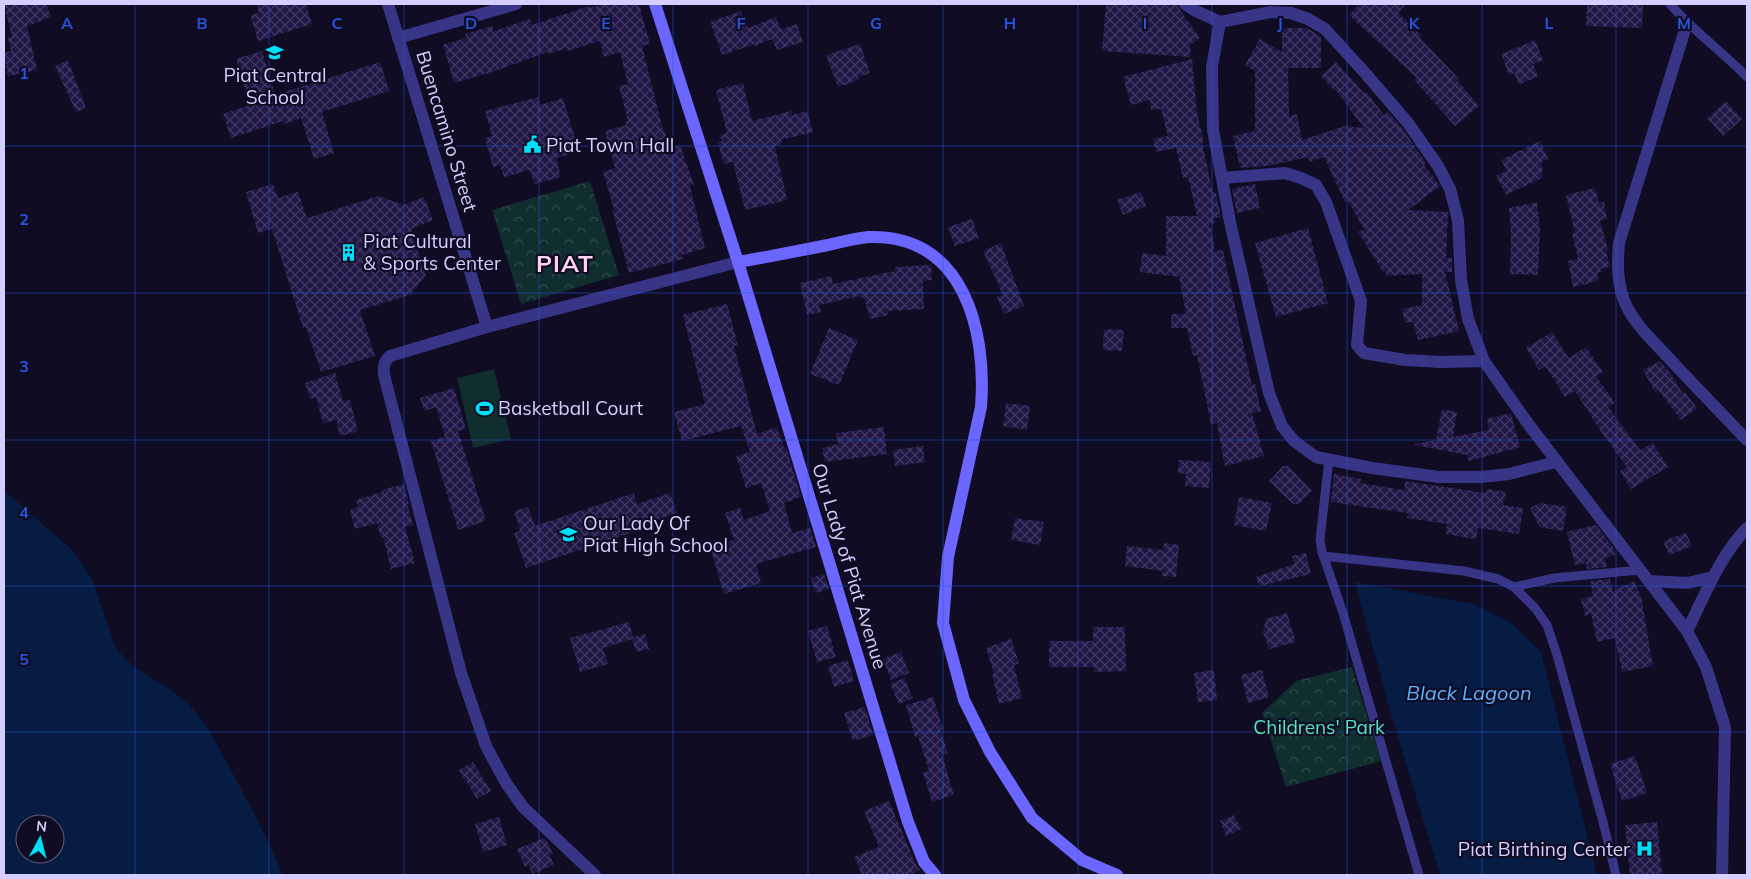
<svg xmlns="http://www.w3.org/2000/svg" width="1751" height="879" viewBox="0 0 1751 879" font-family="Mulish,sans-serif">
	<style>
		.grass { fill: #0f2e2d }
		.park { fill: url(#park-crowns) }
		.water { fill: #061c43; fill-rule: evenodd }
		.building { fill: url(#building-cross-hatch) }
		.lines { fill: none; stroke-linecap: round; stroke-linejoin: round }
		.lane { stroke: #383486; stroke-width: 9 }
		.street { stroke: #383486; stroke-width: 12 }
		.secondary { stroke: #6b66ff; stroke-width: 12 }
		.grid { fill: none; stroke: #2654da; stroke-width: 1; stroke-opacity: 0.55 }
		.labels { text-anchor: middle; stroke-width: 4.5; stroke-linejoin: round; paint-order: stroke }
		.poi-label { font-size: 19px; fill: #d5cfff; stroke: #100c23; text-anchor: start }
		.street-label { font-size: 19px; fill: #d5cfff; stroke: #100c23 }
		.park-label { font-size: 19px; fill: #53e7c3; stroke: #100c23 }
		.water-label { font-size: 20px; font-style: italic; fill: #5db3ff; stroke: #100c23 }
		.district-label { font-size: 24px; font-weight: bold; letter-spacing: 1px; fill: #ffd1ee; stroke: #100c23 }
		.grid-label { font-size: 16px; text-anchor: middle; font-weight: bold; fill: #2654da; stroke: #100c23; stroke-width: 4.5; stroke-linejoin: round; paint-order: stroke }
	</style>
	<defs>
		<pattern id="park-crowns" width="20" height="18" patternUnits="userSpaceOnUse" patternTransform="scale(1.25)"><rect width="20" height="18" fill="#0f2e2d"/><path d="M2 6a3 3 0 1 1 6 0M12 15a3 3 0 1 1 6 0" fill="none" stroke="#314b4c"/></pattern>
		<pattern id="building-cross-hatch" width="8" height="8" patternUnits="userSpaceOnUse" patternTransform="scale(1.25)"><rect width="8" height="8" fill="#211746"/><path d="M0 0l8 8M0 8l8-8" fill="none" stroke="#403862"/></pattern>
	</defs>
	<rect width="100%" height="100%" fill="#100c23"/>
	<path class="grass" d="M494 369 511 439 473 448 457 378Z"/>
	<path class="park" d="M590 181 619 275 521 304 492 210Z
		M1352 667 1381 761 1286 787 1262 713 1296 681Z"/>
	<path class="water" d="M4 490 72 550 92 579 115 646C132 673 164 681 186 702 208 723 220 750 234 776 252 809 269 841 283 875H4ZM25 824H55V854H25Z
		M1355 582 1473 604 1510 622 1541 652 1597 875H1440L1391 714Z"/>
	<path class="building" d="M4 4H46L51 17 27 26 37 70 8 76 4 53 11 51 8 38 12 37Z
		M257 4H306L312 24 258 41 250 15 259 13Z
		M604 4H639L650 44 642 46 663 130 664 129 669 149 680 145 694 185 690 186 705 248 682 255 683 259 629 273 612 209H614L603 172 615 168 605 131 626 125V121H628L619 86 628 84 620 52 604 57 600 41 567 51V48L549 54 548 52 492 72 454 83 443 45 466 38 465 34 492 26 494 31 530 19 532 25 589 6 590 8Z
		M1106 4H1176L1200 38 1190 45 1191 57 1102 51Z
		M1360 4H1406L1398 13 1422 36 1420 38 1459 79 1457 80 1479 106 1455 126 1414 80 1417 78 1349 15Z
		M1587 4H1634L1643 5 1642 28 1586 26Z
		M741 11 748 28 776 17 781 29 797 24 803 42 777 50 772 39 755 46V44L722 55 710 22Z
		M1282 28H1307L1321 37V68H1288L1289 116 1297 114 1302 140 1345 126 1364 128 1334 88 1333 89 1321 76 1336 62 1364 93 1366 92 1384 115 1388 112 1402 128 1426 163 1424 165 1440 186 1408 210 1448 212 1446 258H1452V272H1445L1459 331 1418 340 1413 322 1405 323 1402 309 1422 305V274L1386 276V271L1383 272 1358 232 1364 229 1348 201 1345 202 1324 157 1310 162 1308 157 1267 166 1240 168 1233 136 1255 131V71L1245 65 1260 39 1282 52Z
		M1535 40 1543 60 1533 64 1538 76 1519 85 1514 73 1509 75 1501 54Z
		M860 44 870 73 858 77 859 80 838 87 826 55Z
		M262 51 275 95 380 62 389 91 322 112 334 153 314 159 301 118 284 124 283 121 231 138 223 114 250 105 236 59Z
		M1192 59 1197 113 1204 142H1202L1213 193H1216L1221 217 1214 218 1215 223 1210 224 1215 251 1223 250 1252 385 1255 384 1261 411 1252 413 1264 456 1225 466 1217 423 1211 424 1197 355 1193 356 1187 328H1171V314H1186L1179 277 1140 272 1142 253 1166 256V216H1197L1188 177 1183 178 1176 148 1156 152 1153 139 1168 136 1161 109 1151 110 1150 100 1131 105 1123 77Z
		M68 60 86 108 76 112 55 66Z
		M743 83 752 121 791 111 792 115 807 111 813 132 781 140 782 144 775 146 787 200 745 210 733 162 724 164 718 143 722 141 720 135 727 133 716 90Z
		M538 97 540 105 563 98 579 152 556 158 561 177 534 184 530 170 504 177 500 165 493 167 485 138 492 136 485 111Z
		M1726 101 1742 119 1723 136 1707 118Z
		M1540 141 1549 160 1542 161V178L1506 195 1496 175 1507 171 1501 160Z
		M273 184 278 198 298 192 307 218 379 196 404 205 424 197 433 220 411 229 426 275 410 295 360 310 375 356 321 372 306 327 303 328 272 229 258 233 246 192Z
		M1255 184 1260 208 1237 213 1232 189Z
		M1595 188 1599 203 1604 202 1607 219 1600 220 1608 250 1606 251 1610 267 1600 269 1601 272 1597 273 1598 281 1573 287 1568 261 1578 259 1572 234 1575 233 1566 195Z
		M1141 192 1146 206 1123 215 1117 200Z
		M1537 202 1540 229 1538 275 1510 274 1511 235 1509 208Z
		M972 219 979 238 955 246 948 227Z
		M1308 228 1328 303 1276 317 1255 243Z
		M1001 243 1024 306 1004 314 997 297 1003 295 983 251Z
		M931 265 932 280 923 281 924 309 887 311 888 315 870 319 864 297 860 298 859 296 819 305 821 312 807 315 800 283 831 276 833 284 895 271V267Z
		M727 304 738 345 734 346 757 434 777 427 784 448 786 447 801 497 784 503 792 533 810 528 816 547 756 564 761 583 724 594 710 547 734 540 725 513 740 508 744 520 770 511 761 483 746 488 736 456 750 452 741 426 682 441 674 412 705 404 683 315Z
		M829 328 858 340 839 385 810 374Z
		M1104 329 1124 330 1122 351 1103 350Z
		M1552 332 1569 358 1586 347 1603 372 1596 376 1615 403 1608 407 1640 450 1653 443 1668 467 1631 489 1620 471 1627 467 1604 436 1575 391 1565 397 1545 366 1539 370 1526 348Z
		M1660 361 1669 371 1683 394 1685 392 1697 408 1681 420 1658 390 1655 392 1643 370Z
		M335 373 343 401 350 400 358 431 340 436 336 420 323 423 316 397 310 399 305 383Z
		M454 388 466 429 458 431 486 521 458 530 431 441 445 437 436 407 424 411 420 398Z
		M1006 403 1030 406 1027 430 1003 426Z
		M1442 409 1457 412 1453 437 1489 430 1487 419 1511 413 1520 447 1469 461 1467 455 1415 445V444L1436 440Z
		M884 427 887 454 825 462 822 448 838 444 836 433Z
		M923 446 925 462 895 466 893 450Z
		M1179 460 1211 462 1209 488 1185 486 1186 474 1178 473Z
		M1283 466H1288L1312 491 1299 504H1293L1269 481Z
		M1334 474 1361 479 1360 483 1404 490 1405 481 1486 493 1487 489 1506 492 1503 505 1523 508 1519 534 1478 528 1476 539 1446 534 1447 524 1407 518 1408 513 1331 502Z
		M404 484 409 504H407L413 525 405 527 415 563 391 569 383 537 381 538 377 523 355 529 350 510 358 507 356 500 382 492 381 490Z
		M634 493 637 504 670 493 677 513 638 526 639 530 526 568 514 533 520 531 514 511 528 507 535 526Z
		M1239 497 1272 503 1266 531 1234 525Z
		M1540 503 1567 507 1563 531 1539 527 1530 508Z
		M1015 518 1044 522 1040 545 1011 540Z
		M1596 525 1613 547 1615 555 1605 558 1607 567 1587 569 1586 563 1575 565 1567 532Z
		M1686 533 1692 546 1669 555 1663 541Z
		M1164 543 1179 545 1176 577 1162 576 1163 571 1125 566 1127 546 1163 550Z
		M1306 553 1311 574 1259 586 1256 577 1294 564 1292 556Z
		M824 574 829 589 815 593 811 578Z
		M1610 579 1613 591 1634 581 1641 596 1653 666 1622 672 1615 638 1597 642 1591 614 1585 616 1581 599 1593 596 1590 581Z
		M1287 613 1296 642 1269 649 1263 632 1266 619Z
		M629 622 633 637 645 634 649 649 636 652 632 639 603 648 608 664 580 672 570 638Z
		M827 626 836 657 817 662 808 631Z
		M1093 627H1125L1126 671 1094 672V667H1049V641H1093Z
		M1011 639 1019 663 1014 665 1022 698 999 704 992 674H994L986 648Z
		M901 652 909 673 891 680 883 659Z
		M848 660 854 681 834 687 828 666Z
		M1214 670 1217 700 1198 702 1194 673Z
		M1262 670 1269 697 1248 703 1241 675Z
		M904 678 913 698 899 704 890 684Z
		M933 697 943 729H940L948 753 942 755 954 795 932 802 923 773 929 771 918 736 915 737 906 705Z
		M865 707 873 735 853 741 844 713Z
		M1635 756 1647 793 1622 801 1610 764Z
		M473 762 491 791 477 799 459 770Z
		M889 801 916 865 920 870 909 875H862L854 857 879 847 864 811Z
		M1234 815 1241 829 1226 836 1220 821Z
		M499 817 507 845 483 852 475 824Z
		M1657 822 1662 874 1630 875 1625 825Z
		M544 838 547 841 553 854 550 856 554 865 532 874 529 865 525 867 517 849Z"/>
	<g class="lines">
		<path class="lane" d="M1670 4C1693 31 1722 51 1747 77
			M426 245 461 239
			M1329 459 1320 540 1322 552 1343 613 1419 875
			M1323 556 1464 571 1498 579 1514 587 1535 608 1547 625 1557 655 1603 822 1616 875
			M1514 587 1554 578 1640 570"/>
		<path class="street" d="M388 4 487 327
			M1185 4 1194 10 1220 22 1212 67 1213 130 1230 222 1269 393 1282 426 1294 441 1316 457 1372 468 1439 477H1481L1509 474 1556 462
			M1220 22 1271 12 1291 13 1308 19 1325 29 1366 74 1408 123 1438 166 1450 189 1458 220 1461 280 1468 319 1484 361 1529 425 1687 631 1706 667 1725 727 1722 875
			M1687 23 1619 243C1617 265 1617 287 1627 307 1636 325 1652 340 1665 354 1692 383 1720 412 1747 440
			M398 38 516 4
			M1222 178 1285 173 1301 178 1316 185 1326 202 1361 301 1357 345 1364 353 1405 360 1441 362 1484 361
			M1649 581 1687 583 1713 577
			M1687 631C1705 595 1719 557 1747 528
			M595 875 523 807 506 783 486 746 461 673 384 375C383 366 384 362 390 356L487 327 738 262"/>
		<path class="secondary" d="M655 4 738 262 908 822 924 862 935 875
			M738 262C768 257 798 251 828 245 841 242 856 238 869 237 964 234 987 331 981 407L948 557 943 623 964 700 990 752 1032 818 1082 860 1117 875"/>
	</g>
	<path class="grid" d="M135 4V875M269 4V875M404 4V875M539 4V875M673 4V875M808 4V875M943 4V875M1078 4V875M1212 4V875M1347 4V875M1482 4V875M1616 4V875M4 146H1747M4 293H1747M4 440H1747M4 586H1747M4 732H1747"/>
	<defs>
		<symbol id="school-bare" viewBox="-9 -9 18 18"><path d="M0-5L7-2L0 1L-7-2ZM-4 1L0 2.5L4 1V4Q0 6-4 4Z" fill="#00dffa" stroke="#100c23" stroke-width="2.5" paint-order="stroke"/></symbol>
		<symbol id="civic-bare" viewBox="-9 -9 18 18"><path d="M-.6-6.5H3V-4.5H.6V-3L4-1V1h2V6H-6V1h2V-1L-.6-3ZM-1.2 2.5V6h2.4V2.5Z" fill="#00dffa" stroke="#100c23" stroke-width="2.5" paint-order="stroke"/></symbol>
		<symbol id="building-bare" viewBox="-9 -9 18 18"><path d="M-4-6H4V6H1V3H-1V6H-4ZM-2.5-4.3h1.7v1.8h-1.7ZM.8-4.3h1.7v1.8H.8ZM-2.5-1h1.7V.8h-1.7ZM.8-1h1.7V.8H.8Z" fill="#00dffa" stroke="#100c23" stroke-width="2.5" paint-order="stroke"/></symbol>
		<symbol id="stadium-bare" viewBox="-9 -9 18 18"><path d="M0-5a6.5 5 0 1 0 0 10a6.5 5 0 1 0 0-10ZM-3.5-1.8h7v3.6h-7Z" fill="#00dffa" stroke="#100c23" stroke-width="2.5" paint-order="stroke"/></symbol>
		<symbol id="hospital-bare" viewBox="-9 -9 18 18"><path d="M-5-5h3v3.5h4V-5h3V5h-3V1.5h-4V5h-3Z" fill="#00dffa" stroke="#100c23" stroke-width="2.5" paint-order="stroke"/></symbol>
	</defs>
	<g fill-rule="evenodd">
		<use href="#school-bare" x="262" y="40" width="25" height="25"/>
		<use href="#civic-bare" x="520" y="132" width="25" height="25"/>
		<use href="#building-bare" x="336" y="240" width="25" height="25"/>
		<use href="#stadium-bare" x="472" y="396" width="25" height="25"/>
		<use href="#school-bare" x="556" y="522" width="25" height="25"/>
		<use href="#hospital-bare" x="1632" y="836" width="25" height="25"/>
	</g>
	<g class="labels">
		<g class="poi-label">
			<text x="275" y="82" text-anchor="middle">Piat Central<tspan x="275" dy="22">School</tspan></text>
			<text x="546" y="152">Piat Town Hall</text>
			<text x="363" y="248">Piat Cultural<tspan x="363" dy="22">&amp; Sports Center</tspan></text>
			<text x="498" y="415">Basketball Court</text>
			<text x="583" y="530">Our Lady Of<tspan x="583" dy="22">Piat High School</tspan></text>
			<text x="1630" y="856" text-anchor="end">Piat Birthing Center</text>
		</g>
		<g class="street-label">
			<text transform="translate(447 131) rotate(73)" y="7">Buencamino Street</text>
			<text transform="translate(850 566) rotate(73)" y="7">Our Lady of Piat Avenue</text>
		</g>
		<g class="park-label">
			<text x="1319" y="734">Childrens' Park</text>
		</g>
		<g class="water-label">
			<text x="1469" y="700">Black Lagoon</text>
		</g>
		<g class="district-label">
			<text x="565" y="272">PIAT</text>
		</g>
	</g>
	<g class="grid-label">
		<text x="67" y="29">A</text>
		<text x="202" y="29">B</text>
		<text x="337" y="29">C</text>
		<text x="471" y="29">D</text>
		<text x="606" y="29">E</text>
		<text x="741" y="29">F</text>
		<text x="876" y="29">G</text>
		<text x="1010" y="29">H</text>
		<text x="1145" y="29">I</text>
		<text x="1280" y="29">J</text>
		<text x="1414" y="29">K</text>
		<text x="1549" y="29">L</text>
		<text x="1684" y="29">M</text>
		<text x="24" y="79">1</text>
		<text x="24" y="225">2</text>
		<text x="24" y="372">3</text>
		<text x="24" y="518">4</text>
		<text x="24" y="665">5</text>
	</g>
	<rect width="1751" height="879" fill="none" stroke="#d5cfff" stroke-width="10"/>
	<g transform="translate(40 839) rotate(7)"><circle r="24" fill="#100c23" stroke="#5f5a7b"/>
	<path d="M0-4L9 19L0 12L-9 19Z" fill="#00dffa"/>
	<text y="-8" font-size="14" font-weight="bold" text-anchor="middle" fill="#d5cfff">N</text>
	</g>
</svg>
